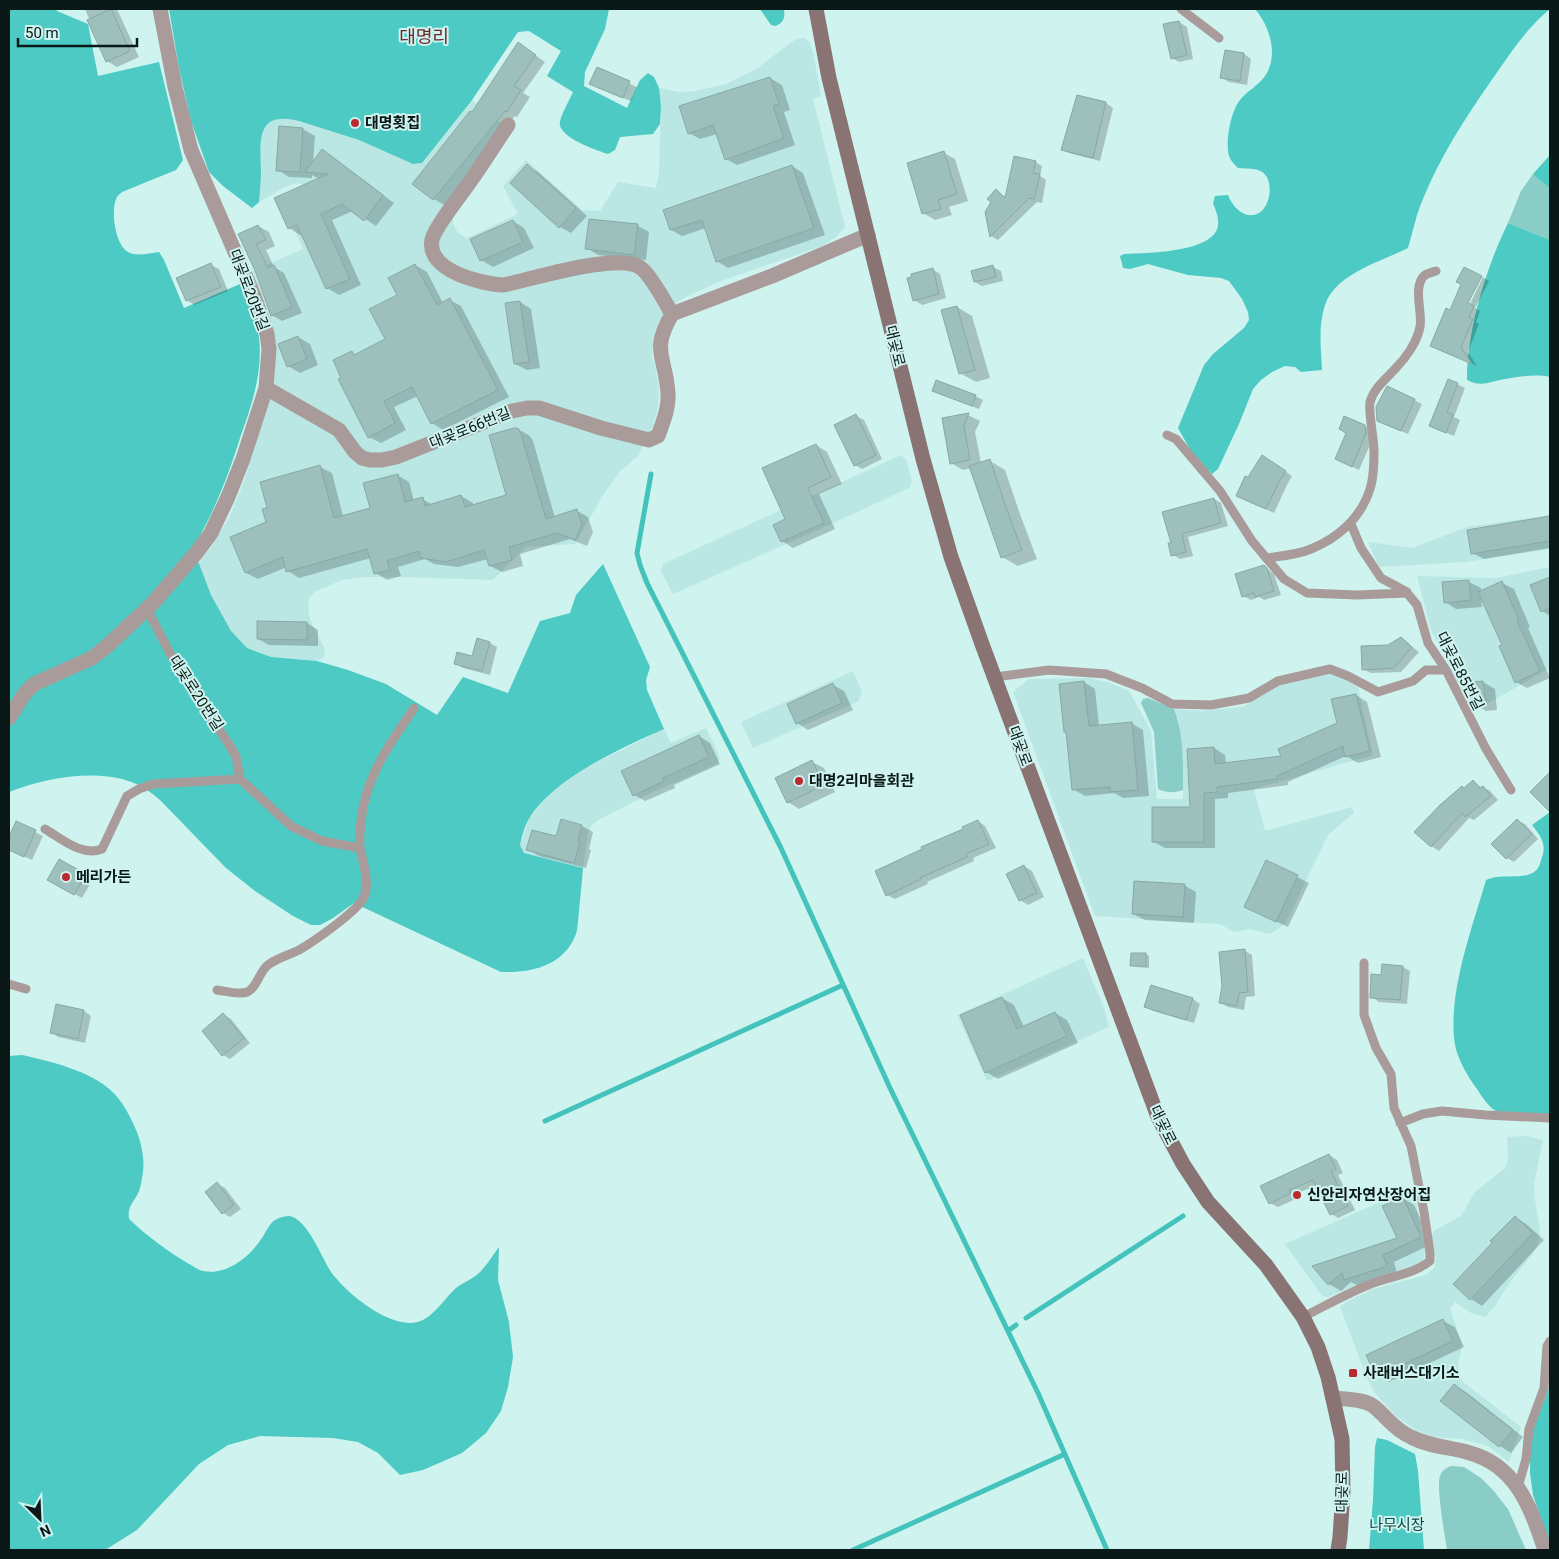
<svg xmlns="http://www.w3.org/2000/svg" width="1559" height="1559" viewBox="0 0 1559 1559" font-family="Roboto,'Noto Sans KR',sans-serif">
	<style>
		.built { fill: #bae7e3 }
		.green { fill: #8accc6 }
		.forest { fill: #4ccac3 }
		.shadow { fill: #0003 }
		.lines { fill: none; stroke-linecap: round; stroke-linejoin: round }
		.stream { stroke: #43c3bb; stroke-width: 5 }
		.building { fill: #9dc0bd; stroke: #87a9a6 }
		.lane { stroke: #a99b99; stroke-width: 9 }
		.street { stroke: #a99b99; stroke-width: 15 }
		.secondary { stroke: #897473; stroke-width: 15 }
		.poi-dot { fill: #b9292f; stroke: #cff3ef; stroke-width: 2 }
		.labels { text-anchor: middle; stroke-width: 4; stroke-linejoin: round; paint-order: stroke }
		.poi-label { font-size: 15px; font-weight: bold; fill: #0a1817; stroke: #cff3ef; text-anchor: start }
		.street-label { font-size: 15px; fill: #0a1817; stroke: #cff3ef }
		.park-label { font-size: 15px; fill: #0d4643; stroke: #cff3ef }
		.quarter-label { font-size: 18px; fill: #6e2827; stroke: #cff3ef }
	</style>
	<rect width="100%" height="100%" fill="#cff3ef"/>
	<path class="built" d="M805 38 810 43 814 56 821 96 813 99 845 227 837 236 822 246 721 281 690 295 672 305 663 314 655 332 652 355 658 380 659 395 657 412 651 431 638 456 620 471 602 497 575 544 526 547 493 580 403 577H363L342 580 314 592 309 599 308 607 310 620 325 649 324 657 317 661 271 657 247 648 230 631 211 595 198 564 213 544 230 516 245 479 270 397 275 371 249 273 303 249 294 228 331 210 325 196 315 188 298 183 287 186 259 202 261 181 260 142 262 130 268 123 277 119 289 118 299 121 359 140 413 164 422 163 472 100 509 129 453 214V224L458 233 467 238 518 214 503 186 526 160 582 210 600 211 618 182 656 188 659 173 661 106 659 88 680 92 695 91 726 84 756 69 796 39Z
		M901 455 906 459 912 481 909 488 829 525 673 594 661 571 663 564Z
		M1550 515V549L1465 562 1379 567 1368 542 1412 548 1467 527Z
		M1550 567V668L1473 712 1470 711 1462 690 1431 630 1417 576 1496 578Z
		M853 671 862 692 859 701 753 748 741 722Z
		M1330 673 1345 678 1358 688 1373 755 1254 789 1265 831 1352 807 1354 813 1328 835 1285 924 1270 934 1250 929 1234 932 1220 924 1095 916 1013 692 1029 679 1087 678 1108 682 1129 691 1151 731 1157 799H1183V759L1179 721 1174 709 1199 711 1243 707 1282 684Z
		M706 728 720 758 717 764 655 791 598 820 592 825 588 833 583 868 524 853 520 845 529 819 543 801 562 784 579 772 609 756 664 729 671 743Z
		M1083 958 1104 1008 1109 1027 987 1081 957 1015Z
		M1527 1136 1543 1140 1534 1184 1535 1200 1539 1225 1540 1234 1537 1246 1531 1256 1510 1282 1495 1306 1485 1317 1471 1313 1455 1302 1450 1308 1462 1345 1458 1366 1462 1381 1521 1427 1509 1462 1488 1446 1462 1439 1432 1437 1414 1429 1395 1415 1375 1393 1367 1378 1340 1307 1348 1301 1373 1289 1426 1275 1435 1267 1436 1258 1431 1236 1435 1230 1461 1216 1475 1192 1505 1168 1508 1160 1507 1137Z
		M1414 1187 1425 1252 1424 1258 1421 1262 1415 1265 1373 1278 1328 1297 1322 1296 1285 1244Z"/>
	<path class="green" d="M1533 174 1550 189V240L1508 223 1521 191Z
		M1148 698 1174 709C1184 734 1183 763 1183 790 1175 793 1166 793 1158 789L1154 732 1141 703 1143 699Z
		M1451 1466 1464 1467 1481 1478 1493 1490 1508 1509 1526 1550H1447C1445 1535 1436 1488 1440 1476 1442 1470 1446 1468 1451 1466Z"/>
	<path class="forest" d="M9 9H56L57 11 88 24 98 76 159 62 183 160 176 170 122 192C121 193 118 195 117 197 110 209 115 245 128 252 137 257 149 253 159 252L164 260 184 308 240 284C247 301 257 320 259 338 263 372 252 404 241 435 229 474 214 513 193 548L211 595 231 631 247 648 271 657 317 661 348 670 386 684 437 715 463 677 508 693 540 621 570 613 576 595 603 564 650 667 646 680 647 690 664 729C623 747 552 779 529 819 524 827 522 836 520 845L524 853 583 868C582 883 580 897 579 911 578 919 578 927 576 934 564 966 531 973 501 972L354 903 333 918 320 925H311L293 916 255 891 226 868 160 800C152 793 144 787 134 783 97 768 45 778 9 792Z
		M169 9H609L605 29 585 72 584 86 627 108 640 80 648 73 654 77 659 88 661 106 660 124 653 134 620 137 615 150 608 154C596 150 556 137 560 121 563 111 569 101 573 92L547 76 561 51 529 31 518 32 472 100 422 163 413 164 359 140 299 121C256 110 260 140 261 171 261 181 260 191 259 202L252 208 223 186 209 172 191 121 179 68Z
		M760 9H784C785 18 784 22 776 26L771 25Z
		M1255 9H1550C1529 26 1513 49 1498 71 1467 115 1435 163 1417 215 1414 226 1411 237 1408 248 1382 261 1335 274 1325 305 1318 325 1321 349 1322 370L1301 372 1295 367 1285 366 1272 372 1261 380 1253 389 1239 424 1218 469 1212 474 1192 453 1178 428 1204 365 1213 354 1244 328 1249 320 1248 312 1242 299 1229 281 1221 278 1188 275 1148 264 1130 269 1123 268 1120 256 1124 254C1145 253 1213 253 1218 226 1219 218 1216 211 1213 203L1215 196 1228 195C1232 206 1245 221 1259 213 1272 205 1275 175 1258 170 1252 168 1244 169 1238 168 1234 164 1231 161 1229 156 1225 142 1231 111 1240 100 1247 91 1258 86 1265 76 1279 56 1270 26 1255 9Z
		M1550 155V189L1533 174Z
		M1508 223 1550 240V377C1537 374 1520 376 1506 379 1490 381 1483 388 1467 380 1467 330 1486 268 1508 223Z
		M1550 812V1115C1537 1115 1513 1116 1501 1113 1491 1111 1482 1097 1477 1089 1468 1077 1458 1060 1455 1045 1447 994 1472 929 1486 880 1489 879 1493 877 1497 877 1509 875 1530 880 1538 868 1540 865 1541 860 1542 857 1547 844 1540 835 1532 825Z
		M22 1055C52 1062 98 1072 118 1098 124 1105 128 1113 132 1121 140 1137 145 1155 143 1172 142 1178 141 1186 139 1191 134 1203 127 1205 129 1219 147 1236 167 1251 189 1264 193 1266 198 1270 203 1271 226 1276 250 1257 262 1238 268 1229 270 1220 282 1217 282 1217 288 1216 289 1216 307 1218 322 1258 331 1272 347 1294 395 1334 423 1320 436 1313 445 1298 456 1288 462 1283 471 1280 478 1274 486 1267 492 1256 499 1247L498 1280 509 1322 513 1357 508 1387 501 1411 486 1433 462 1453 423 1470 400 1475 378 1453 358 1442 333 1438 260 1436 228 1445 199 1464 137 1530 105 1550H9V1056Z
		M1550 1387V1546L1533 1495 1530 1473V1449L1533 1429 1549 1388Z
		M1377 1438 1387 1440 1415 1454 1418 1471 1424 1550H1369L1373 1500 1375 1447Z"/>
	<path class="shadow" d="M85 9H117L139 57 117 67 107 61Z
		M1179 22 1187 27 1193 59 1179 62 1172 58Z
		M528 50 545 62 523 93 530 97 517 117 515 116 444 205 434 199 414 183Z
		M1244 54 1251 59 1247 85 1229 82 1222 78Z
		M597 69 637 87 631 101 598 88Z
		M770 78 782 85 790 110 784 112 795 145 737 165 726 159 717 134 700 139 689 133Z
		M1078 96 1106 103 1113 108 1100 161 1069 153 1062 149Z
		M280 127 303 129 315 136 313 164 322 151 334 158 394 203 376 226 353 211 332 220 361 285 339 295 327 288 303 234 300 235 289 228 319 179 312 175V178L289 177 278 170Z
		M944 153 955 159 968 201 949 207 952 215 935 220 923 213Z
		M1035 162 1042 166 1040 176 1046 180 1042 203 1037 202 998 240 991 236 996 191 1006 197Z
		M527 166 538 172 587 216 571 233 560 227Z
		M792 166 803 173 825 235 728 268 717 261 706 228 682 236 671 230Z
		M513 221 524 228 534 248 493 267 481 260Z
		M258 226 269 232 275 246 266 250 274 267 284 273 302 313 282 321 272 315 257 273 239 235Z
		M638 226 649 232 646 260 598 255 587 248Z
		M211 265 219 269 228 291 194 305 187 300Z
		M415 265 427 272 443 303 450 300 461 306 509 397 443 430 432 423 418 396 394 407 406 430 381 443 369 437 342 378 352 352 356 355 386 340 399 295Z
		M993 267 1001 271 1003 281 982 286 975 282Z
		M1465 268 1464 308 1467 310 1483 277 1489 281 1475 308 1480 311 1476 322 1479 324 1468 352 1477 366 1432 346 1451 312 1462 284Z
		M932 269 940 274 946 298 922 305 914 300Z
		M520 302 531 309 540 368 527 370 515 364Z
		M957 307 972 316 990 378 976 382 960 373Z
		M298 337 310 344 318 365 300 373 288 366Z
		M1457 384 1465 388 1454 417 1460 420 1454 436 1438 430Z
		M1388 387 1422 404 1408 434 1386 425Z
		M933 390 975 396 983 400 979 409 940 394Z
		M968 415 980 421 975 432 981 463 990 461 1005 470 1021 517 1037 559 1018 566 1002 557 971 468 963 470 951 463 943 419Z
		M856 416 864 420 882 459 862 469 855 465Z
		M1364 426 1372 430 1373 438 1359 470 1336 459Z
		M518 429 530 436 533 441 555 518 577 511 588 517 593 532 587 546 570 539 520 554 523 566 502 572 490 566 488 559 458 567 434 564 425 559 398 567 401 576 387 580 376 573 371 558 299 578 288 571 287 567 258 579 246 573 232 537 267 523 268 508 320 467 332 473 343 516 371 508 397 475 409 482 414 501 422 499 433 505 461 496 473 503V505L508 496Z
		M816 445 827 452 842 484 819 494 835 529 793 548 782 541 787 520Z
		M1270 461 1292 476 1287 485 1274 513 1245 500 1248 479Z
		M1214 499 1221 503 1228 526 1188 537 1193 556 1180 559 1173 555 1170 544Z
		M1550 518V548L1484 559 1472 553 1513 524Z
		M1264 566 1274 574 1281 595 1264 600 1259 597 1251 600 1243 596Z
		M1550 578V616L1542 611 1531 586Z
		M1469 582 1481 588V592L1502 583 1514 589 1530 627 1528 628 1550 678 1527 688 1516 682 1504 645 1481 596 1482 607 1456 609 1445 602Z
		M307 623 318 630V646L269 645 258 639Z
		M1401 638 1419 652 1401 672 1371 673 1363 669 1388 646Z
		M490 643 497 647 490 675 463 668 456 664 473 658Z
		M1084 682 1095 689 1099 726 1131 723 1143 730 1149 796 1123 798 1114 793 1085 796 1073 789Z
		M1483 682 1495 689 1497 710 1486 711 1475 704Z
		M833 685 844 691 853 710 808 730 797 723Z
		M1356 695 1367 702 1381 757 1358 763 1346 756 1288 782V785L1228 793V798L1215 799V848H1165L1154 842 1192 808 1214 748 1225 755 1226 764 1283 757 1338 723Z
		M699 736 710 743 720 764 674 785 675 788 645 801 634 795Z
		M812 762 824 768 835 792 799 809 788 802Z
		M1473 782 1482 788 1483 787 1490 791 1498 800 1474 820 1469 818 1439 851 1431 846 1465 789Z
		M1517 820 1525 824 1538 839 1514 862 1507 858Z
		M978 821 985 826 996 848 973 858 974 861 927 882 928 884 895 899 887 895 964 829Z
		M17 823 43 836 32 860 9 849V841Z
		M582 826 593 832 589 849 591 850 586 868 539 856 528 849Z
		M59 861 93 879 82 898 48 880Z
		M1267 862 1309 883 1288 927 1258 913Z
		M1024 866 1032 871 1044 897 1028 905 1020 900Z
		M1184 885 1196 892 1194 923 1145 920 1133 914Z
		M1245 951 1252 955 1255 996 1246 997 1244 1010 1228 1007 1220 1002 1224 986Z
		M1146 954 1149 956V968L1135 967 1132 965Z
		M1403 967 1410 971 1407 1004 1379 1002 1372 997 1382 976Z
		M1152 987 1193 999 1200 1004 1194 1023 1153 1011 1146 1007Z
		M1002 998 1014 1005 1024 1027 1055 1013 1067 1020 1078 1043 998 1079 986 1072Z
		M84 1011 91 1016 85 1043 58 1037 51 1032Z
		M224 1015 231 1019 250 1043 230 1059 223 1055Z
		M1329 1155 1337 1160 1343 1173 1338 1175 1355 1210 1338 1218 1331 1214 1317 1185 1296 1194 1298 1198 1278 1207 1270 1203Z
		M217 1184 225 1188 241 1209 230 1217 223 1213Z
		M1403 1198 1414 1205 1432 1244 1394 1262 1397 1273 1357 1285 1351 1282 1341 1291 1329 1284 1314 1266 1399 1239Z
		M1515 1217 1526 1224 1544 1240 1482 1306 1471 1299 1494 1243Z
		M1443 1321 1455 1327 1464 1347 1389 1382 1377 1376Z
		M1454 1385 1466 1392 1523 1437 1511 1453 1500 1446Z"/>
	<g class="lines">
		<path class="stream" d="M651 474 637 553 640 565 647 583 781 848 890 1088 1038 1393 1107 1550
			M545 1121 843 985
			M1026 1318 1183 1216
			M1008 1331 1016 1325
			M853 1550 1065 1454"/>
	</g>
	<path class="building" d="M111 9 130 51 106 62 87 20Z
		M1179 21 1187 55 1171 59 1163 24Z
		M518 42 536 55 514 86 521 90 507 112 505 111 433 200 412 184 470 111 472 112Z
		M1225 50 1244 53 1240 81 1220 78Z
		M597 67 630 81 623 98 589 84Z
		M770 77 779 104 773 106 784 138 725 160 713 125 688 134 679 106Z
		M1077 95 1106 102 1093 158 1061 150Z
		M279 126 303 128 300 172 276 171Z
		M322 149 383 195 364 221 342 204 321 214 350 279 326 289 297 225 288 229 274 198 328 174 305 172Z
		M944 151 957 194 938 200 941 209 922 214 907 163Z
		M1014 156 1036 161 1033 173 1040 174 1034 199 1029 198 990 237 985 212 991 202 987 199 996 189 1005 198Z
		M527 164 576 208 559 228 510 183Z
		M792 165 814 228 716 262 702 220 670 230 663 210Z
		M589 219 638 224 634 255 585 249Z
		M513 220 523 242 480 261 470 239Z
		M258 225 266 240 256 244 268 268 274 265 292 307 271 316 256 273 238 234Z
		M211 263 221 287 186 301 176 278Z
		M415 264 437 305 450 298 498 390 431 424 412 387 384 401 395 423 368 438 338 379 341 378 333 360 352 351 354 355 385 339 369 309 397 295 388 278Z
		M993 265 996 277 974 282 971 271Z
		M1464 267 1482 276 1468 303 1474 306 1469 317 1473 319 1461 347 1472 364 1430 346 1446 308 1450 310 1461 284 1456 282Z
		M933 268 939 294 913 301 907 278 911 277V274Z
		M520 301 529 362 514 364 505 303Z
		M957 306 975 370 959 374 941 310Z
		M298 336 307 359 287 367 278 344Z
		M1448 379 1458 383 1447 412 1453 415 1446 433 1429 426Z
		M936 380 976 395 972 406 932 391Z
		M1387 386 1415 399 1401 431 1377 421 1376 407Z
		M969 413 964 425 970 460 950 464 942 418Z
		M856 414 876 455 854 466 834 425Z
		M1344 416 1365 425 1366 433 1352 467 1335 459 1346 433 1339 429Z
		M514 428H518L521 434 546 519 577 509 582 525 575 540 557 533 509 547 512 560 489 566 484 550 446 562 421 558 419 551 387 561 390 570 374 574 367 549 286 572 283 557 245 573 230 537 266 522 262 509 267 508 260 482 320 465 334 518 370 508 363 483 398 474 405 502 423 497 425 506 461 495 465 507 506 495 489 435Z
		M816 444 831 477 808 488 824 523 781 542 773 525 785 519 762 468Z
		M1262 455 1286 471 1280 480 1266 509 1236 496 1245 476 1248 477Z
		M990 459 1006 507 1022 550 1001 558 969 466Z
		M1214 498 1221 523 1182 534 1186 552 1171 556 1168 543H1171L1162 512Z
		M1550 516V541L1471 554 1467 530Z
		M1264 565 1267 568 1274 591 1255 597 1254 593 1242 597 1235 574Z
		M1550 577V608L1541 612 1530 585Z
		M1469 580 1471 600 1444 603 1442 582Z
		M1502 581 1519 620 1517 621 1540 671 1515 683 1499 646 1502 645 1478 592Z
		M257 621 307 622V640L257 639Z
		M1401 637 1412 647 1394 668 1362 670 1361 646 1388 645Z
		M477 638 490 642 482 671 454 664 457 652 472 656Z
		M1084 681 1089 726 1132 722 1138 790 1110 792V787L1072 790 1066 732H1064L1059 684Z
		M1483 681 1486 703 1473 705 1471 682Z
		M833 683 842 703 796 724 787 704Z
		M1356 694 1370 751 1345 757 1343 746 1277 776V779L1217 787V792L1204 793V842H1152V807H1190L1187 749 1214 747 1215 764 1281 756 1278 749 1337 723 1331 699Z
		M699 735 709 757 663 778 664 781 633 796 621 771Z
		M812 760 824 785 787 803 775 778Z
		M1550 772V812L1530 792Z
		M1473 780 1480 788 1483 786 1491 796 1465 817 1462 813 1431 847 1414 832 1440 805 1462 786 1464 788Z
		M561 819 582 825 578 842H580L574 863 526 850 532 830 556 836Z
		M1517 819 1532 834 1506 859 1491 844Z
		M978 820 989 844 966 854 967 857 920 878 921 879 886 896 875 871 922 849 921 847 963 829 962 827Z
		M16 821 36 830 24 857 9 850V837Z
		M59 859 86 874 74 895 47 880Z
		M1266 860 1298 875 1276 922 1244 907Z
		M1024 865 1037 893 1019 901 1006 874Z
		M1134 881 1185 884 1183 917 1132 914Z
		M1245 949 1248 992 1239 993 1237 1006 1219 1003 1222 986 1219 952Z
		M1131 953H1146V966H1130Z
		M1382 964 1403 966 1400 1000 1370 998 1371 974 1381 975Z
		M1151 985 1193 998 1186 1020 1144 1007Z
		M1002 997 1017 1029 1055 1012 1067 1036 985 1073 960 1015Z
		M56 1004 84 1010 78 1039 50 1033Z
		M223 1013 244 1038 222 1056 202 1031Z
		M1329 1154 1336 1169 1331 1171 1348 1206 1330 1215 1313 1180 1289 1190 1291 1193 1269 1204 1260 1186Z
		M217 1182 234 1205 222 1214 205 1192Z
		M1403 1197 1421 1237 1383 1255 1387 1266 1344 1280 1342 1273 1328 1285 1312 1266 1397 1238 1382 1206Z
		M1515 1216 1533 1233 1470 1300 1453 1284 1492 1243 1490 1241Z
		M1443 1319 1453 1341 1376 1377 1366 1355Z
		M1454 1384 1513 1430 1499 1447 1440 1401Z"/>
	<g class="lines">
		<path class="lane" d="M1181 9 1219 38
			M1167 435 1176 439 1220 491 1252 541 1284 579 1307 593 1357 595 1407 593 1417 605 1428 643 1446 670 1486 749 1511 790
			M1351 524 1361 548 1381 578 1407 592
			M1266 558C1281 556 1297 555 1311 549 1338 538 1361 518 1370 489 1374 477 1374 463 1374 451 1374 439 1368 410 1370 402 1374 388 1386 379 1395 369 1406 358 1417 342 1420 327 1423 313 1412 286 1425 275 1428 273 1433 272 1436 271
			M147 609 172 657 186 680 230 746 236 757 240 779 291 826 322 841 360 848C363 863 370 883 364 897 358 911 313 942 299 950 289 955 277 958 268 965 259 972 257 988 247 992 240 995 225 991 217 990
			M995 677 1049 670 1106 674 1142 688 1172 704 1211 705 1249 698 1278 681 1330 669 1348 676 1378 692 1413 681 1426 670H1446
			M45 829C62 839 82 857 102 849L127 796 139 789 153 784 240 779
			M360 848C357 789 383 754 414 708
			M9 984 26 989
			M1400 1123 1423 1114 1442 1111 1486 1115 1550 1118
			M1303 1317C1327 1305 1351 1291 1376 1282 1396 1275 1413 1274 1430 1261V1253L1424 1212 1411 1146 1394 1108 1391 1074 1376 1048 1364 1015V963
			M1518 1487 1526 1459 1529 1429 1544 1388 1547 1346 1550 1341"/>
		<path class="street" d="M508 125C495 144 483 164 469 183 461 195 434 228 432 240 426 271 482 284 503 285 530 280 623 250 642 269 652 277 665 302 672 314
			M266 388 339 430 355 452 362 458 370 460H382L396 457 512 411 527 408H539L601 428 649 440 658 436C663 422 669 408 668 394 666 356 650 352 672 314L772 276 868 235
			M9 718 25 693 34 684 92 658 107 646 152 604 197 552 211 533 228 497 243 459 266 388 269 349 267 334 254 296 191 150 175 87 160 9
			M1333 1398C1344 1399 1360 1399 1370 1404 1376 1407 1382 1414 1387 1419 1394 1426 1402 1433 1411 1437 1430 1447 1450 1447 1470 1453 1517 1466 1531 1509 1545 1550"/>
		<path class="secondary" d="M816 9 829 78 923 459 951 557 982 644 1158 1117 1183 1164 1208 1202 1266 1265 1303 1317 1318 1347 1328 1377 1342 1439 1343 1491 1340 1537 1338 1550"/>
	</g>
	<g class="poi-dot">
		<circle cx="355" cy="123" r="5"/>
		<circle cx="799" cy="781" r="5"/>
		<circle cx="66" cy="877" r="5"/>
		<circle cx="1297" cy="1195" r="5"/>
		<rect x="1348" y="1368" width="10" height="10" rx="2.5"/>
	</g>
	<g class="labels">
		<g class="poi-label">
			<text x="365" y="128">대명횟집</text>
			<text x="809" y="786">대명2리마을회관</text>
			<text x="76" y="882">메리가든</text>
			<text x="1307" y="1200">신안리자연산장어집</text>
			<text x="1363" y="1378">사래버스대기소</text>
		</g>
		<g class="street-label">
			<text transform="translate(249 290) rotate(69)" y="5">대곶로20번길</text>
			<text transform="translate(895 346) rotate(76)" y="5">대곶로</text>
			<text transform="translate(470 428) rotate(-22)" y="5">대곶로66번길</text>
			<text transform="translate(1460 671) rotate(63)" y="5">대곶로85번길</text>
			<text transform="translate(196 693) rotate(57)" y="5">대곶로20번길</text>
			<text transform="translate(1020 746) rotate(70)" y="5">대곶로</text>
			<text transform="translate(1163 1125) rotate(64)" y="5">대곶로</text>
			<text transform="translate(1342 1492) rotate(-89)" y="5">대곶로</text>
		</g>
		<g class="park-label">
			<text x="1397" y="1530">나무시장</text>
		</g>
		<g class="quarter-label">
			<text x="424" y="43">대명리</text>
		</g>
	</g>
	<rect width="1559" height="1559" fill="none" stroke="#0a1817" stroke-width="20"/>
	<g transform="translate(40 1519) rotate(156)" stroke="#cff3ef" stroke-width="4" paint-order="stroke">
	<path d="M0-4L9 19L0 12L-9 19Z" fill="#0a1817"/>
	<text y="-8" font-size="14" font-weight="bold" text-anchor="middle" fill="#0a1817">N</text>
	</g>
	<path d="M18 38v8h119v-8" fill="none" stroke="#0a1817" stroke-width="2.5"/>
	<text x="25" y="38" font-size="15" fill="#0a1817" stroke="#cff3ef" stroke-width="4" paint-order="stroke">50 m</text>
</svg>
